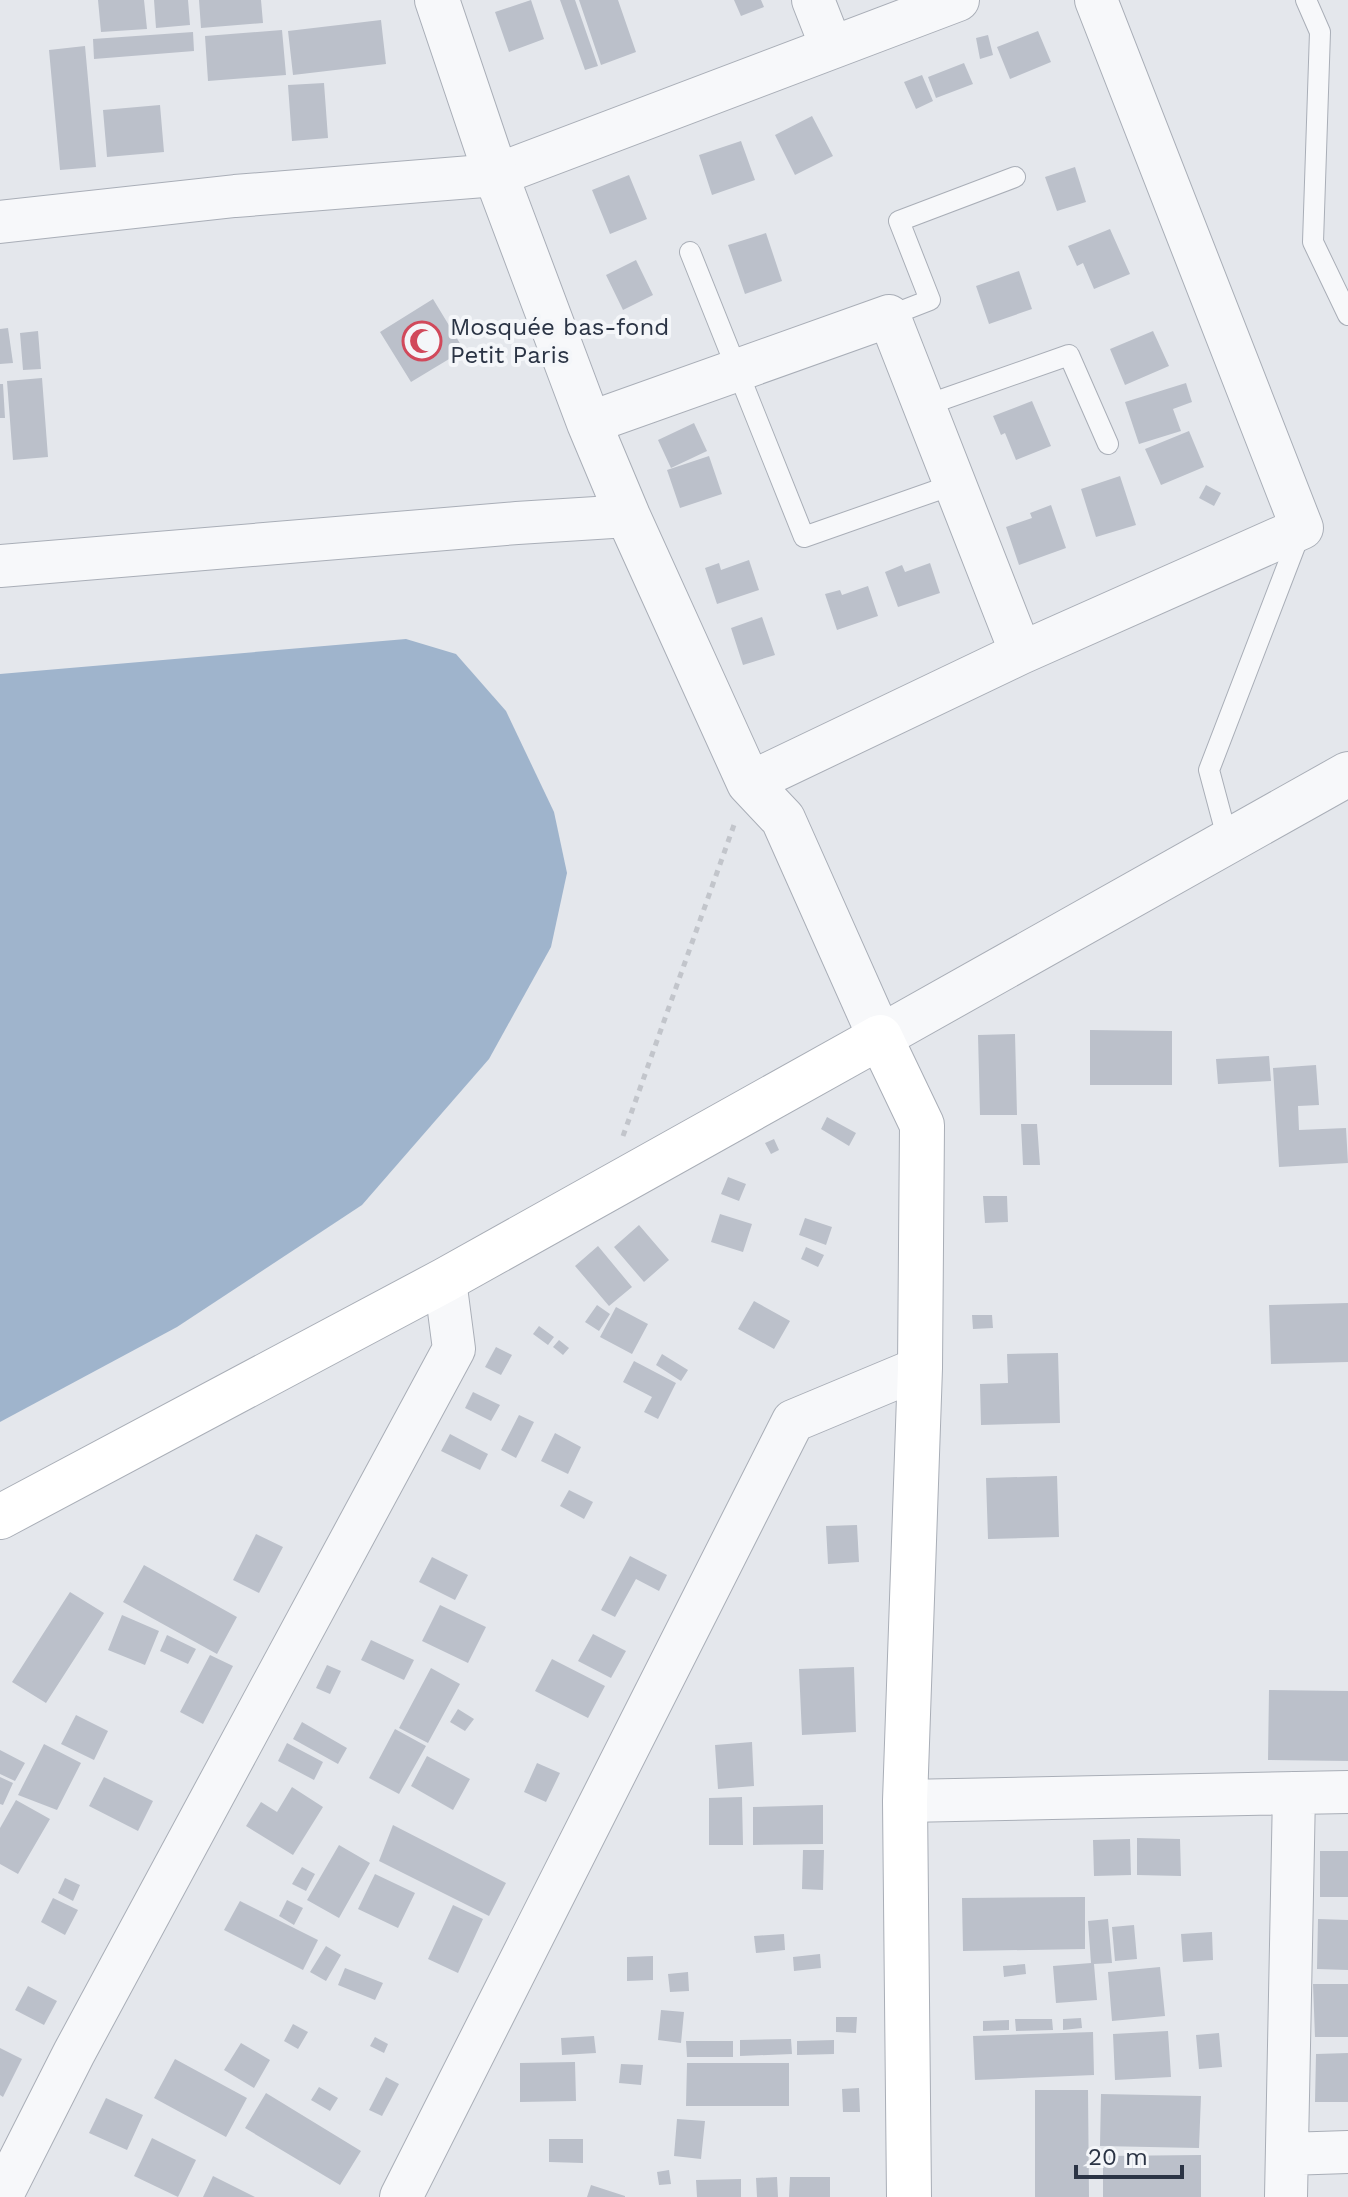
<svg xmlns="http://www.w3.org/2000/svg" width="1348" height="2197" viewBox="0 0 1348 2197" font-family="'Work Sans',sans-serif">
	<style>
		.water { fill: #9fb4cc }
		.building { fill: #bbc0ca }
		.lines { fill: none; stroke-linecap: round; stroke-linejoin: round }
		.service-casing { stroke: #a9aeb7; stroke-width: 22 }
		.minor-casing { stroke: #a9aeb7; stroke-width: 44 }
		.tertiary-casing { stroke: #a9aeb7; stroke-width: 46 }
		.secondary-casing { stroke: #a9aeb7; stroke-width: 46 }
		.path { stroke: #c2c5cb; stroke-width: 5; stroke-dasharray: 6 6; stroke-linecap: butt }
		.service { stroke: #f7f8fa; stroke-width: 20 }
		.minor { stroke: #f7f8fa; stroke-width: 42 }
		.tertiary { stroke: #f7f8fa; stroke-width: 44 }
		.secondary { stroke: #fff; stroke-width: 44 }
		.labels { text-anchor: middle; stroke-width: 8; stroke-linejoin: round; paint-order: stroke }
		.poi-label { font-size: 24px; fill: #2b3445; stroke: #f4f6f9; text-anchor: start }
	</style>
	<rect width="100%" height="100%" fill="#e4e7ec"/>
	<path class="water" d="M406 639 456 654 506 711 554 812 567 873 551 947 489 1059 362 1205 177 1327 0 1422V674Z"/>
	<path class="building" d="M98 0H144L147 29 101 32Z
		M154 0H188L190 25 156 28Z
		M199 0H261L263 23 201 28Z
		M531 0 544 39 509 52 495 12Z
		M560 0H575L598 66 585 70Z
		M579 0H618L636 52 601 65Z
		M734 0H761L764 7 741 16Z
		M381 20 386 64 293 75 288 31Z
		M282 30 286 75 208 81 205 36Z
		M1038 31 1051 62 1010 79 997 47Z
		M193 32 194 51 94 59 93 39Z
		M988 35 993 55 980 59 976 38Z
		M85 46 96 167 60 170 49 50Z
		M964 63 973 84 936 98 928 77Z
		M922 75 933 101 916 109 904 82Z
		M324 83 328 138 292 141 288 85Z
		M160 105 164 152 107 157 103 110Z
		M812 116 833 156 795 175 775 135Z
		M741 141 755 180 712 195 699 155Z
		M1075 167 1086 202 1057 211 1045 177Z
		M629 175 647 219 610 234 592 190Z
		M1110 229 1130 274 1094 289 1083 263 1077 266 1068 246Z
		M766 233 782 281 745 294 728 245Z
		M636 260 653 295 623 310 606 275Z
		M1019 271 1032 309 989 324 976 286Z
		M433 299 464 350 411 382 380 332Z
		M8 328 13 363 0 364V329Z
		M38 331 41 369 23 370 20 333Z
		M1153 331 1169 366 1125 385 1110 349Z
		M42 378 48 457 13 460 7 381Z
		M1186 383 1192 402 1173 409 1181 431 1139 444 1125 402Z
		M0 384H3L5 418H0Z
		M1032 401 1051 446 1016 460 1005 433 1001 435 993 416Z
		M694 423 707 451 671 468 658 440Z
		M1189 431 1204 467 1161 485 1145 449Z
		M709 456 722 494 680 508 667 470Z
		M1120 476 1136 525 1096 537 1081 489Z
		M1206 485 1221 493 1214 506 1199 498Z
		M1051 505 1066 548 1019 565 1006 527 1032 518 1030 513Z
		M749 560 759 590 717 604 705 568 719 563 721 570Z
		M930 563 940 593 898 607 885 572 902 565 905 572Z
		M868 586 878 616 837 630 825 594 840 590 842 595Z
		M762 617 775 655 743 665 731 628Z
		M1090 1030 1172 1031V1085H1090Z
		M1015 1034 1017 1115H980L978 1035Z
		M1269 1056 1271 1081 1218 1084 1216 1059Z
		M1316 1065 1319 1105 1298 1106 1299 1130 1346 1128 1348 1163 1279 1167 1273 1068Z
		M827 1117 856 1133 849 1146 821 1129Z
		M1021 1124H1037L1040 1165H1023Z
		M774 1139 779 1150 771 1154 765 1143Z
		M728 1177 746 1184 739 1201 721 1194Z
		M983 1196H1007L1008 1222 985 1223Z
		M720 1214 752 1224 743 1252 711 1242Z
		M805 1218 832 1227 826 1245 799 1235Z
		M639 1225 669 1260 644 1282 614 1247Z
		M598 1246 632 1287 609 1306 575 1266Z
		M806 1247 824 1255 818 1267 801 1259Z
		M754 1301 790 1321 774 1349 738 1329Z
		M1348 1303V1362L1271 1364 1269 1305Z
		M597 1305 610 1314 599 1331 585 1322Z
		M616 1307 648 1324 632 1354 600 1337Z
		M972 1315H992L993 1328 973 1329Z
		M539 1326 554 1337 548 1345 533 1334Z
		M559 1340 569 1348 563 1355 553 1347Z
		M496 1347 512 1355 501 1375 485 1367Z
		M1058 1353 1060 1423 981 1425 980 1384 1008 1383 1007 1354Z
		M662 1354 688 1370 681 1381 656 1365Z
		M634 1361 676 1383 658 1419 644 1412 652 1397 623 1382Z
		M473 1392 500 1405 491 1421 465 1408Z
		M519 1415 534 1422 516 1458 501 1450Z
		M555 1433 581 1447 568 1474 541 1461Z
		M450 1434 488 1454 480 1470 441 1451Z
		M1057 1476 1059 1537 988 1539 986 1478Z
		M569 1490 593 1502 584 1519 560 1506Z
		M857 1525 859 1562 828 1564 826 1526Z
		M256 1534 283 1547 259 1593 233 1580Z
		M630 1556 667 1575 659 1591 636 1579 615 1617 601 1610Z
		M432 1557 468 1575 455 1600 419 1582Z
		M144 1565 237 1617 217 1654 123 1602Z
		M70 1592 104 1613 46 1703 12 1682Z
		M440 1605 486 1627 468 1663 422 1641Z
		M122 1615 159 1631 145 1665 108 1650Z
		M593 1634 626 1651 611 1678 578 1661Z
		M167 1635 196 1649 188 1664 160 1651Z
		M371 1640 414 1660 404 1680 361 1660Z
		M210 1655 233 1666 203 1724 180 1712Z
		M552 1659 605 1686 588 1718 535 1691Z
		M327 1665 341 1671 330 1694 316 1688Z
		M854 1667 856 1732 802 1735 799 1669Z
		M431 1668 460 1684 428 1743 399 1728Z
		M1269 1690 1348 1691V1761L1268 1760Z
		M458 1709 474 1719 465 1731 450 1722Z
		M76 1715 108 1731 94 1760 61 1744Z
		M302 1722 347 1748 338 1764 293 1739Z
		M395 1729 426 1746 399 1794 369 1778Z
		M752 1742 754 1786 718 1789 715 1745Z
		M287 1743 323 1762 314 1780 278 1761Z
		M44 1744 81 1763 57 1810 18 1795Z
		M0 1750 25 1763 15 1781 0 1774Z
		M427 1756 470 1779 453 1810 411 1786Z
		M537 1763 560 1773 546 1802 524 1792Z
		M0 1777 13 1783 3 1805 0 1804Z
		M104 1777 153 1801 138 1831 89 1806Z
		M292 1787 323 1807 293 1855 246 1826 261 1802 277 1812Z
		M742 1797 743 1845H709V1798Z
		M16 1800 50 1819 18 1874 0 1864V1828Z
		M823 1805V1844L753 1845V1807Z
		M393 1825 506 1883 489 1916 379 1861Z
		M1137 1838 1180 1839 1181 1876 1137 1875Z
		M1130 1839 1131 1875 1094 1876 1093 1840Z
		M339 1845 370 1863 339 1918 307 1900Z
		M803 1850H824L823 1890 802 1889Z
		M1320 1851H1348V1897H1320Z
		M302 1867 315 1874 306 1891 292 1884Z
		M375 1874 415 1893 398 1928 358 1909Z
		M65 1878 80 1885 73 1901 58 1893Z
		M1085 1897V1949L963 1951 962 1898Z
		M53 1898 78 1910 65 1935 41 1922Z
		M287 1900 303 1908 294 1925 279 1916Z
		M240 1901 318 1940 303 1970 224 1930Z
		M453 1905 483 1919 458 1973 428 1959Z
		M1108 1919 1112 1963 1094 1964 1097 2000 1056 2003 1053 1966 1091 1963 1088 1921Z
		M1318 1919 1348 1920V1970L1317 1969Z
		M1134 1925 1137 1959 1115 1961 1112 1927Z
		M1212 1932 1213 1960 1183 1962 1181 1934Z
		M784 1934 785 1950 756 1953 754 1936Z
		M326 1946 341 1955 326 1981 310 1972Z
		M820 1954 821 1968 794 1971 793 1957Z
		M653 1956V1980L627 1981V1957Z
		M1025 1964 1026 1974 1004 1977 1003 1966Z
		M1160 1967 1165 2016 1112 2021 1108 1972Z
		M345 1968 383 1983 375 2000 338 1985Z
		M688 1972 689 1991 670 1992 668 1974Z
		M1313 1984H1348V2037H1315Z
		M28 1986 57 2001 44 2025 15 2010Z
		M661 2010 684 2012 681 2043 658 2040Z
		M836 2017H857L856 2033 836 2032Z
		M1081 2018 1082 2028 1063 2030V2019Z
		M1015 2019H1052L1053 2030 1016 2031Z
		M1009 2020V2030L983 2031V2021Z
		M293 2024 308 2032 298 2049 284 2041Z
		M1168 2031 1171 2077 1115 2080 1113 2034Z
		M1093 2032 1094 2075 975 2080 973 2036Z
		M1219 2033 1222 2067 1199 2069 1196 2035Z
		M594 2036 596 2053 562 2055 561 2038Z
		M375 2037 388 2044 384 2053 370 2046Z
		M791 2039 792 2054 740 2056V2040Z
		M834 2040V2054L797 2055V2041Z
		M686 2041H733V2057H687Z
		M241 2043 270 2060 254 2088 224 2070Z
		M0 2048 22 2059 3 2097 0 2095Z
		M1348 2053V2102H1315L1316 2054Z
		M175 2059 247 2098 226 2137 154 2098Z
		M575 2062 576 2101 520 2102V2063Z
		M687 2063H789V2106H686Z
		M621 2064 643 2065 641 2085 619 2083Z
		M386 2077 399 2084 382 2116 369 2110Z
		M319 2087 338 2098 330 2111 311 2100Z
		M859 2088 860 2112H843L842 2089Z
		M1035 2090H1088L1089 2197H1035Z
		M266 2093 361 2151 340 2185 245 2128Z
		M1101 2094 1201 2096 1199 2148 1100 2146Z
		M106 2098 143 2115 127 2150 89 2133Z
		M677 2119 705 2121 701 2159 674 2156Z
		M152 2138 196 2160 178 2197 134 2176Z
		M549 2139H583V2163L549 2162Z
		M1201 2155V2197H1103V2156Z
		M669 2170 671 2184 659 2185 657 2172Z
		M213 2176 255 2197H203Z
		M777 2177 778 2197H757L756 2178Z
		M790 2177H830V2197H789Z
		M741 2179V2197H697L696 2180Z
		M591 2185 625 2196V2197H587Z"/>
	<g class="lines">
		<defs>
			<path id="service" d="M1306 0 1320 32 1313 242 1348 315
				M690 252 804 537 955 484
				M889 316 930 300 899 221 1015 177
				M924 406 1069 355 1108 444
				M1228 841 1209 770 1300 533"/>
			<path id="minor" d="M813 0 831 46
				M0 222 235 196 496 175 958 0
				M589 423 889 316 1021 653
				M0 566 517 523 628 516
				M749 783 1021 653 1302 528 1096 0
				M905 1801 1348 1792
				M1287 2154 1348 2152
				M1 2197 74 2053 454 1349 445 1280
				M401 2197 793 1421 920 1368
				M1286 2197 1294 1793"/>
			<path id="tertiary" d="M437 0 496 175 589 423 628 516 749 783 783 819 880 1037 1348 774"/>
			<path id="secondary" d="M0 1517 445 1280 880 1037 922 1125 920 1368 905 1801 909 2197"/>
		</defs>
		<use href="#service" class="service-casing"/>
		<use href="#minor" class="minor-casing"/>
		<use href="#tertiary" class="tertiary-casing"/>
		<use href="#secondary" class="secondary-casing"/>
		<path class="path" d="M623 1136 734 825"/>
		<use href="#service" class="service"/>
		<use href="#minor" class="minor"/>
		<use href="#tertiary" class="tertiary"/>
		<use href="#secondary" class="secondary"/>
	</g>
	<defs>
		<symbol id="mosque-ring" viewBox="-11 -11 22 22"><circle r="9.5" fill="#f4f6f9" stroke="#d1495b" stroke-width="1.5"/><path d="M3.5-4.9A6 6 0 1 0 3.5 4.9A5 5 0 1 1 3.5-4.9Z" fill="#d1495b"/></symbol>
	</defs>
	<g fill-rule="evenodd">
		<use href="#mosque-ring" x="400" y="319" width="44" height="44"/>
	</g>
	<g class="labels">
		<g class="poi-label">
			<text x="450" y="335">Mosquée bas-fond<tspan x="450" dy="28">Petit Paris</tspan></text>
		</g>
	</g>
	<path d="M1076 2165v12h106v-12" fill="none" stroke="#2b3445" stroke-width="4"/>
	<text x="1088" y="2165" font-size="24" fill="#2b3445" stroke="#f4f6f9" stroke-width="6" paint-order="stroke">20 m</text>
</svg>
